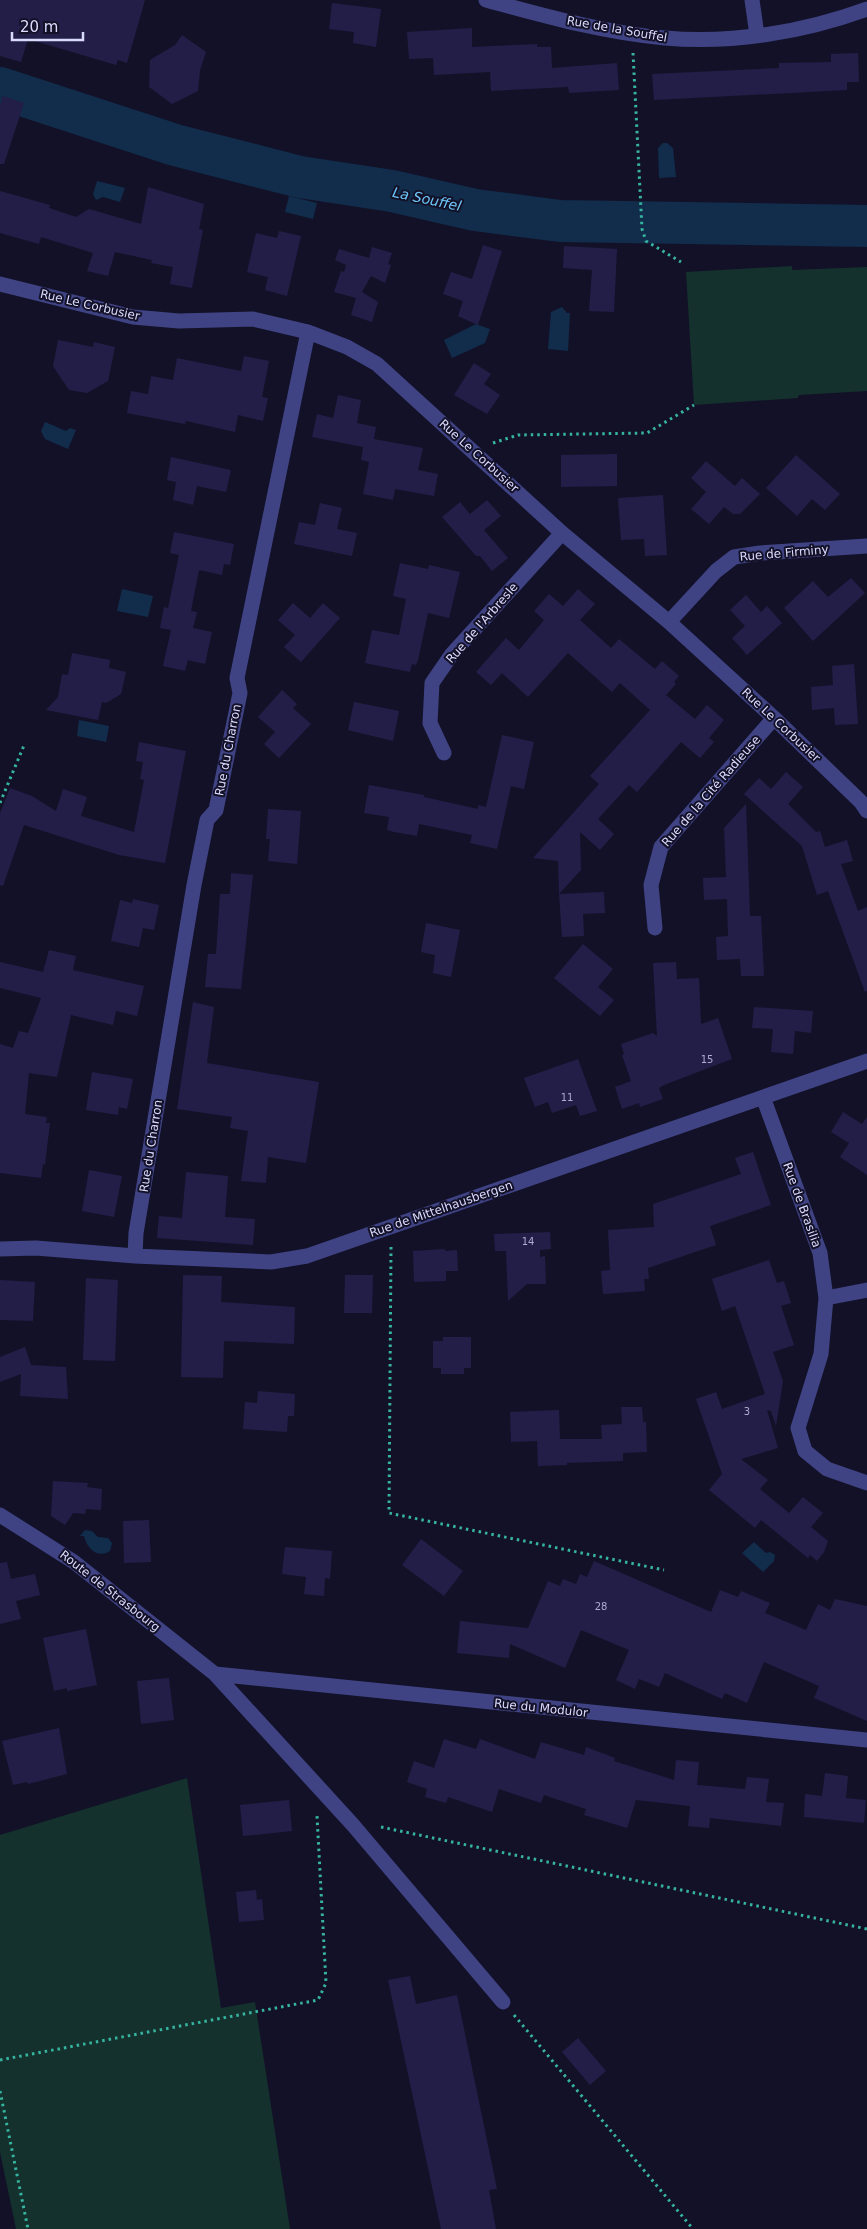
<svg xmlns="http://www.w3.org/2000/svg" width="867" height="2229" viewBox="0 0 867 2229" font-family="'DejaVu Sans',sans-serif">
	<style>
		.green { fill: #14312d }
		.water { fill: #112d4b }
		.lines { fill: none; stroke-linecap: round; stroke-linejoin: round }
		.river { stroke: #112d4b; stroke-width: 42 }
		.building { fill: #221e48 }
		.path { stroke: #36b4a0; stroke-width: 3; stroke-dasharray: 2.5 4; stroke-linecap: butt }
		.minor { stroke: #3f4384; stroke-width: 15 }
		.labels { text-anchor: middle; stroke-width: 4; stroke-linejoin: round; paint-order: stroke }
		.number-label { font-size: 10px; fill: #acabd0 }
		.street-label { font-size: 12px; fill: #dadafd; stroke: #131128 }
		.water-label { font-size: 14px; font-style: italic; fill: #6dc6f8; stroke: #131128 }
	</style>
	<rect width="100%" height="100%" fill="#131128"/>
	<path class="green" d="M792 266V270L867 267V391L799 395 798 398 694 405 686 272Z
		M187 1778 221 2008 255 2002 290 2229H16L0 2152V1835Z"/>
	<path class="water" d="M663 143H667L673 148 676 177 659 178 658 148Z
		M97 181 125 188 120 202 103 197 96 200 93 194Z
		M289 196 317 203 313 219 285 212Z
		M562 307 567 313H570L568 351 548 349 551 312Z
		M476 324 490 329 485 343 452 358 444 340Z
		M45 422 66 431 70 428 76 430 68 449 45 439 41 431Z
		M122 589 153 596 148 617 117 611Z
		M79 720 109 726 106 742 77 736Z
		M85 1530 92 1531 98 1537 108 1538 112 1543 110 1551C98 1559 87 1549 84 1536H80Z
		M754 1542 766 1553 770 1552 775 1555 774 1561 763 1572 742 1553Z"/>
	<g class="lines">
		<path class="river" d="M0 88 175 145 300 177 392 191 475 210 560 221 867 226"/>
	</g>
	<path class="building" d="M0 0H145L127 63 118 60 116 65 28 39 21 62 0 56Z
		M332 3 381 9 376 47 353 43 354 32 329 29Z
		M472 28V47L537 44V47H551L552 68 617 63 619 90 569 93 568 87 491 91 490 72 434 75 433 58 409 59 407 32Z
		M182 35 206 52 200 70 198 91 172 104 149 87 150 60 175 45Z
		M858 53 859 82H847V90L654 100 652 74 779 68V63L831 62V54Z
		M3 96 24 103 4 164H0V106Z
		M148 187 204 204 199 229 203 230 192 288 170 284 173 267 151 263 152 260 115 252 108 276 87 271 93 253 41 237 39 244 0 233V191L50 205 49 208 76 217 89 209 141 224Z
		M279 231 301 236 287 296 265 290 268 277 247 272 256 233 277 238Z
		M483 245 502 251 478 325 458 316 463 301 443 294 451 272 472 279Z
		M564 246 617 249 614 312 589 311 592 270 563 268Z
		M372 247 392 253 388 264 391 265 385 283 371 276 362 292 378 302 372 322 351 315 356 298 334 292 341 271 344 272 346 265 335 260 339 249 369 258Z
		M58 340 93 347 94 342 115 347 108 381 87 393 69 390 53 366Z
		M244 356 269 361 262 397 268 398 263 421 238 415 235 432 186 421 185 424 127 413 131 391 148 394 151 376 173 380 177 358 241 371Z
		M474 363 491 374 484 384 500 395 487 414 454 395Z
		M338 395 361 400 357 423 376 427 374 439 423 448 418 470 438 474 434 496 395 489 393 500 363 494 369 462 361 460 363 447 312 437 317 414 333 418Z
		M617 454V486L561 487V455Z
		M796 455 840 494 825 510 812 499 797 516 766 488Z
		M171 457 231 470 226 492 197 486 193 505 173 500 176 482 167 480Z
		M706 461 735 486 742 478 760 494 740 514H733L724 507 709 524 691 509 706 492 691 478Z
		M663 495 667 555 645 556 644 539 621 540 618 498Z
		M487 500 501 516 484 530 508 558 492 571 480 556H476L442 517 460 502 470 514Z
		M320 503 342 508 337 529 357 533 352 556 294 544 299 522 315 525Z
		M174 532 234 544 230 565 224 564 222 575 199 570 191 611 197 612 193 628 212 632 205 664 188 660 185 671 163 666 171 630 160 628 164 607 168 608 179 555 170 553Z
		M400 563 428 569 429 565 460 572 449 618 428 613 418 660 416 665 412 664 410 672 365 663 372 630 399 635 406 599 393 596Z
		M851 578 865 593 813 641 784 608 813 581 828 597Z
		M578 589 595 604 580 620 611 648 619 639 655 669 662 661 679 676 674 682 676 684 666 695 695 719 707 705 724 720 709 738 714 742 700 758 681 742 637 792 629 785 598 819 614 834 600 850 580 832 581 870 559 894 558 861 533 858 599 784 590 776 650 710 620 683 612 692 568 653 528 697 502 673 491 685 476 672 506 638 519 650 544 620 534 611 549 594 563 606Z
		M746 595 761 612 767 606 782 623 747 655 732 638 745 626 730 610Z
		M293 603 310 618 323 603 340 618 301 662 284 647 295 635 278 620Z
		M72 653 110 660 109 668 126 672 121 694 106 703 102 702 98 720 46 710 58 697 62 674 68 675Z
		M854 664 858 724 835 725 834 708 812 710 811 687 833 685 832 666Z
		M282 690 297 704 293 708 311 724 279 758 264 744 275 732 258 717Z
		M354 702 399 711 393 741 348 730Z
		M502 735 534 742 524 789 511 786 497 849 470 843 472 835 419 824 417 836 394 832 387 830 389 817 364 813 369 785 424 795V797L478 809V805L486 807Z
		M139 742 186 751 165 863 119 855 24 825 3 886 0 885V813L10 788 32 796 56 811 63 789 87 797 81 816 134 832 144 780 140 779 143 762 136 761Z
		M786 772 803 787 788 804 816 832 820 831 825 847 847 840 853 861 841 864 858 911 867 907V991L865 992 828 891 817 895 802 846 744 794 759 778 771 789Z
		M746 804 750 916H761L764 976H741L740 959 717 960 716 937 728 936 727 899 704 900 703 878 726 877 724 828Z
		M268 809 301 811 297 864 268 861 270 839H266Z
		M231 873 253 875 241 989 205 987 208 954H216L220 894H230Z
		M604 892 605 913 583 914 584 936 562 937 559 894Z
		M133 899 159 905 154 930 143 928 139 947 111 941 120 900 132 903Z
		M426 923 460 930 451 977 433 973 435 955 421 952Z
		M583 944 613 969 598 987 614 1000 600 1016 554 978Z
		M49 950 76 956 73 970 144 986 137 1016 116 1011 113 1025 71 1015 57 1077 29 1073 25 1114 47 1117 46 1123H50L45 1165 43 1164 41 1178 0 1173V1044L13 1048 19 1031 28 1033 41 998 0 988V962L43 972Z
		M676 962 677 979 699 978 701 1024 718 1018 732 1059 664 1085 659 1088 663 1099 640 1107 639 1103 622 1109 615 1087 631 1081 622 1055 624 1054 621 1044 653 1033 657 1036 653 963Z
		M193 1002 214 1007 207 1063 319 1082 306 1163 268 1157 266 1183 241 1181 248 1131 230 1128 232 1117 177 1109Z
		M754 1007 813 1011 811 1033 795 1031 793 1054 771 1052 773 1029 752 1028Z
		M578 1059 597 1111 580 1116 576 1105 552 1113 548 1102 535 1107 524 1078Z
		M92 1072 133 1079 127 1109 119 1107 118 1115 86 1110Z
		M843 1112 862 1124 867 1117V1175L840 1157 849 1143 831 1132Z
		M753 1152 771 1205 710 1226 716 1245 648 1268 649 1279H644L645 1291 603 1294 601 1271 610 1270 608 1230 654 1227 653 1204 741 1174 735 1158Z
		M89 1170 122 1176 114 1217 82 1211Z
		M186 1172 228 1176 225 1217 255 1219 253 1245 157 1238 159 1216 182 1218Z
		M550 1232 551 1249 540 1250V1257L545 1256 546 1284H527L508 1301 506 1251H495L494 1234Z
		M445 1249V1251L457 1250 458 1271H446V1281L414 1282 413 1251Z
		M769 1260 777 1283 784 1281 791 1303 781 1306 794 1345 773 1352 783 1381 776 1426 771 1411 767 1410 778 1448 741 1459 768 1480 760 1489 789 1513 803 1497 823 1513 811 1527 828 1541 824 1552 817 1561 810 1555 808 1558 761 1520 755 1528 709 1490 722 1474 696 1399 716 1392 722 1409 765 1394 735 1306 722 1311 712 1279Z
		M183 1275 222 1276 221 1302 295 1307 294 1344 224 1341 223 1378 181 1377Z
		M345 1275H373L372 1313H344Z
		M86 1278 118 1280 115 1361 83 1360Z
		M0 1280 35 1282 33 1321 0 1320Z
		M443 1337H471V1368H464V1374H441V1368H433V1341H443Z
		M25 1347 31 1365 66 1367 68 1399 20 1396 21 1374 0 1382V1357Z
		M258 1391 295 1394 294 1416H288L287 1432 243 1429 245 1402 257 1403Z
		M621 1407H642L643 1422H646L647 1452 623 1453V1461L567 1463V1465L538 1466 537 1441 511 1442 510 1412 559 1410 560 1439H602L601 1425 622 1424Z
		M53 1481 88 1483 87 1487 102 1489 101 1510 86 1509 85 1514 73 1513 65 1525 51 1516Z
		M149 1520 151 1562 124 1563 123 1521Z
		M421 1539 463 1571 444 1596 402 1565Z
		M285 1547 332 1551 330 1579 325 1578 324 1596 304 1594 306 1577 282 1574Z
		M594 1561 711 1612 720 1590 738 1597 741 1591 770 1603 765 1613 806 1630 818 1604 830 1610 835 1599 867 1606V1721L814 1698 819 1686 764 1662 747 1703 725 1693 722 1699 665 1673 659 1687 639 1679 635 1689 616 1680 629 1650 581 1630 565 1668 510 1644 509 1658 457 1653 460 1621 528 1628 548 1581 560 1586 563 1579 576 1584 580 1574 587 1577Z
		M7 1562 11 1579 35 1574 40 1595 16 1601 21 1619 0 1624V1563Z
		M86 1629 97 1685 67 1691V1688L54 1691 43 1638Z
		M169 1678 174 1720 141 1724 137 1681Z
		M59 1728 67 1774 28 1784 27 1782 13 1785 2 1741Z
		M444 1739 476 1749 480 1739 535 1759 541 1742 584 1755 586 1747 615 1758 614 1761 674 1780 676 1760 699 1762 697 1785 745 1789 747 1777 769 1779 766 1802 784 1803 781 1826 710 1818 709 1828 688 1826 690 1806 636 1800 627 1828 584 1815 586 1809 544 1795 541 1803 499 1789 492 1812 448 1797 446 1803 425 1797 427 1789 407 1782 414 1761 434 1768Z
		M825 1773 848 1776 846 1798 866 1800 864 1823 804 1817 805 1794 822 1796Z
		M289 1800 292 1831 243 1836 240 1805Z
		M256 1890 257 1900 262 1899 264 1920 239 1922 236 1892Z
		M410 1976 416 2004 457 1995 497 2189 489 2190 496 2229H441L388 1980Z
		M578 2038 606 2071 590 2085 562 2052Z"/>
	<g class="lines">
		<path class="path" d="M633 53 642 229 646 241 681 262
			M493 443 518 435 647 433 694 405
			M0 803 25 743
			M391 1247 389 1513 664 1570
			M381 1827 867 1929
			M514 2015 693 2229
			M0 2060 318 2000 326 1983 317 1816
			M0 2091 28 2229"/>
		<path class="minor" d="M486 0C545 16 605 33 665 38 733 44 804 32 867 9
			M752 0 757 35
			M0 284 133 317 179 321 253 319 308 332 347 347 377 364 562 533 669 622 774 718 861 802 867 811
			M669 622 716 571 734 557 760 553 867 546
			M444 753 430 723 432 683 452 654 562 533
			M655 928 651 885 661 847 774 718
			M763 1097 820 1253 826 1298 821 1354 798 1428 805 1451 827 1469 867 1483
			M0 1249 36 1248 135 1256 271 1262 307 1256 867 1061
			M135 1256 136 1233 194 885 207 820 216 810 240 693 237 678 308 332
			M826 1298 867 1290
			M0 1515 74 1562 215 1674 353 1825 503 2002
			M215 1674 867 1740"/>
	</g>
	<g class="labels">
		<g class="number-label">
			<text x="707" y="1063">15</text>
			<text x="567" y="1101">11</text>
			<text x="528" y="1245">14</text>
			<text x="747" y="1415">3</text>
			<text x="601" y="1610">28</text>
		</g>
		<g class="street-label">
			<text transform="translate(617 29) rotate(10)" y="4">Rue de la Souffel</text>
			<text transform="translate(90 305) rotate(13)" y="4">Rue Le Corbusier</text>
			<text transform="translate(479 456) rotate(42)" y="4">Rue Le Corbusier</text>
			<text transform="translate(784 553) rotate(-5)" y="4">Rue de Firminy</text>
			<text transform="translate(482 623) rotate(-49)" y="4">Rue de l'Arbresle</text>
			<text transform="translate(781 725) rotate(43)" y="4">Rue Le Corbusier</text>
			<text transform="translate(228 750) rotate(-79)" y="4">Rue du Charron</text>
			<text transform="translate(711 791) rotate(-49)" y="4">Rue de la Cité Radieuse</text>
			<text transform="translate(151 1146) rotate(-81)" y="4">Rue du Charron</text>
			<text transform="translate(802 1205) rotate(70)" y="4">Rue de Brasilia</text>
			<text transform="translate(441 1209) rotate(-19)" y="4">Rue de Mittelhausbergen</text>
			<text transform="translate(110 1591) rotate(38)" y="4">Route de Strasbourg</text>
			<text transform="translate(541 1708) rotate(6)" y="4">Rue du Modulor</text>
		</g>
		<g class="water-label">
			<text transform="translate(427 199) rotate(12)" y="5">La Souffel</text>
		</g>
	</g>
	<path d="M12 32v8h71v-8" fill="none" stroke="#dadafd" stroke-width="2.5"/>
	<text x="20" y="32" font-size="15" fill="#dadafd" stroke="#131128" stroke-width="4" paint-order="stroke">20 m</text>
</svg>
